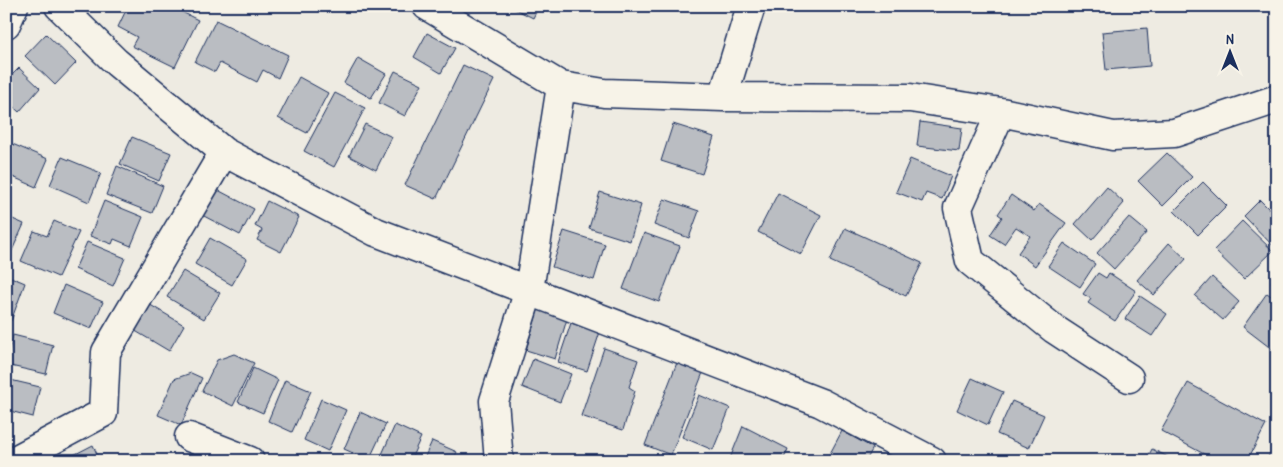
<svg xmlns="http://www.w3.org/2000/svg" width="1283" height="467" viewBox="0 0 1283 467" font-family="'Patrick Hand',sans-serif">
	<style>
		.building { fill: #babdc2; stroke: #1b2f5e }
		.lines { fill: none; stroke-linecap: round; stroke-linejoin: round }
		.minor-casing { stroke: #1b2f5e; stroke-width: 31 }
		.minor { stroke: #f7f3e8; stroke-width: 28 }
	</style>
	<rect width="100%" height="100%" fill="#eeebe2"/>
	<filter id="ink" filterUnits="userSpaceOnUse"><feTurbulence type="fractalNoise" baseFrequency=".02" numOctaves="2"/><feDisplacementMap in="SourceGraphic" scale="10" xChannelSelector="R" yChannelSelector="G"/><feConvolveMatrix kernelMatrix="1 2 1 2 8 2 1 2 1" color-interpolation-filters="sRGB"/></filter>
	<g filter="url(#ink)">
		<path class="building" d="M128 6H170L198 20 175 67 132 46 137 37 118 27Z
			M509 6H539L533 18Z
			M216 20 288 55 278 78 263 70 257 82 220 63 215 72 195 62Z
			M1147 28 1150 66 1106 70 1102 32Z
			M427 33 455 48 441 73 414 57Z
			M46 34 76 63 55 85 25 56Z
			M358 58 386 74 371 98 344 83Z
			M463 65 494 80 436 199 405 185Z
			M19 68 40 88 19 112 6 100V81Z
			M395 71 422 84 405 116 379 103Z
			M299 77 328 93 307 133 278 118Z
			M335 93 365 108 334 167 304 151Z
			M920 122 962 128 959 151 917 146Z
			M365 124 392 137 376 170 349 156Z
			M673 124 714 137 702 174 661 161Z
			M132 137 171 153 159 181 120 164Z
			M10 143 48 159 36 187 6 174V150Z
			M1167 153 1192 177 1163 206 1138 181Z
			M62 157 101 173 89 202 50 185Z
			M910 159 951 176 942 199 926 193 922 202 896 192Z
			M117 166 163 186 152 213 106 195Z
			M1203 182 1227 206 1198 235 1174 211Z
			M1107 187 1124 203 1092 240 1075 224Z
			M216 189 254 209 240 235 202 215Z
			M600 192 641 205 630 241 589 228Z
			M778 193 821 215 801 254 758 232Z
			M1011 195 1034 211 1039 204 1066 223 1035 266 1018 253 1030 236 1016 227 1004 244 990 235 1002 217 998 214Z
			M664 199 699 211 689 238 654 225Z
			M1260 200 1277 217V250L1244 216Z
			M104 201 143 217 131 246 114 239 112 244 90 236Z
			M267 201 299 217 281 252 257 240 262 230 255 226Z
			M6 216 24 224 6 264Z
			M1129 217 1147 232 1114 269 1097 253Z
			M54 221 79 232 58 277 21 261 34 231 47 236Z
			M1242 221 1273 251 1244 279 1214 250Z
			M845 228 922 263 906 296 830 261Z
			M564 231 605 244 594 280 552 267Z
			M644 233 680 246 659 302 623 289Z
			M210 238 247 259 232 285 195 264Z
			M87 242 125 258 113 286 75 269Z
			M1064 243 1095 264 1080 287 1048 266Z
			M1169 243 1186 259 1154 295 1137 280Z
			M183 271 220 293 204 319 167 297Z
			M1098 273 1106 278 1109 273 1136 291 1115 321 1088 303 1091 299 1083 294Z
			M6 275 25 283 11 321 6 320Z
			M1277 276V287L1271 282Z
			M1212 277 1239 302 1223 320 1195 296Z
			M64 285 103 302 91 329 53 313Z
			M1267 293 1277 300V353L1243 327Z
			M1140 296 1167 314 1152 336 1125 319Z
			M147 303 184 325 169 351 132 329Z
			M538 310 567 319 555 359 526 350Z
			M571 323 600 332 587 371 558 362Z
			M13 335 53 345 46 374 6 365Z
			M604 348 638 360 629 387 635 391 623 430 581 416Z
			M234 354 254 363 233 406 202 391 217 360Z
			M533 359 571 374 560 402 522 387Z
			M678 360 704 370 671 455 645 445Z
			M253 368 278 380 263 413 238 402Z
			M191 373 202 378 181 425 158 415 174 379Z
			M972 378 1003 392 988 425 957 410Z
			M6 379 40 387 33 417 6 410Z
			M285 380 311 391 292 432 268 421Z
			M1188 383 1266 425 1247 461H1217L1161 431Z
			M699 395 730 408 713 450 682 437Z
			M321 399 346 410 328 451 304 440Z
			M1012 401 1044 415 1029 448 997 434Z
			M360 412 386 424 369 460 344 449Z
			M395 425 421 437 410 461H379Z
			M743 426 788 449 783 461H729Z
			M842 431 873 448 867 459 863 457 861 461H826Z
			M432 441 457 452 453 461H423Z
			M1277 444V461H1265Z
			M93 445 100 461H62Z
			M1152 449 1176 461H1146Z
			M462 456 474 461H460Z"/>
		<g class="lines">
			<defs>
				<path id="minor" d="M59 6 116 62 224 152 376 232 821 403 932 461
					M427 6 561 86 604 93 723 97 910 98 1001 112 1113 136 1174 133 1277 99
					M6 24 14 6
					M723 97 751 6
					M1001 112 958 208 970 261 1054 329 1129 378
					M189 437 250 461
					M13 461 103 413 106 352 224 152
					M499 461 494 401 529 290 561 86"/>
			</defs>
			<use href="#minor" class="minor-casing"/>
			<use href="#minor" class="minor"/>
		</g>
	</g>
	<rect width="1283" height="467" fill="none" stroke="#f7f3e8" stroke-width="25"/>
	<rect x="12" y="12" width="1258" height="442" fill="none" stroke="#1b2f5e" stroke-width="2" filter="url(#ink)"/>
	<g transform="translate(1230 52)" stroke="#f7f3e8" stroke-width="4" paint-order="stroke">
	<path d="M0-4L9 19L0 12L-9 19Z" fill="#1b2f5e"/>
	<text y="-8" font-size="14" font-weight="bold" text-anchor="middle" fill="#1b2f5e">N</text>
	</g>
</svg>
